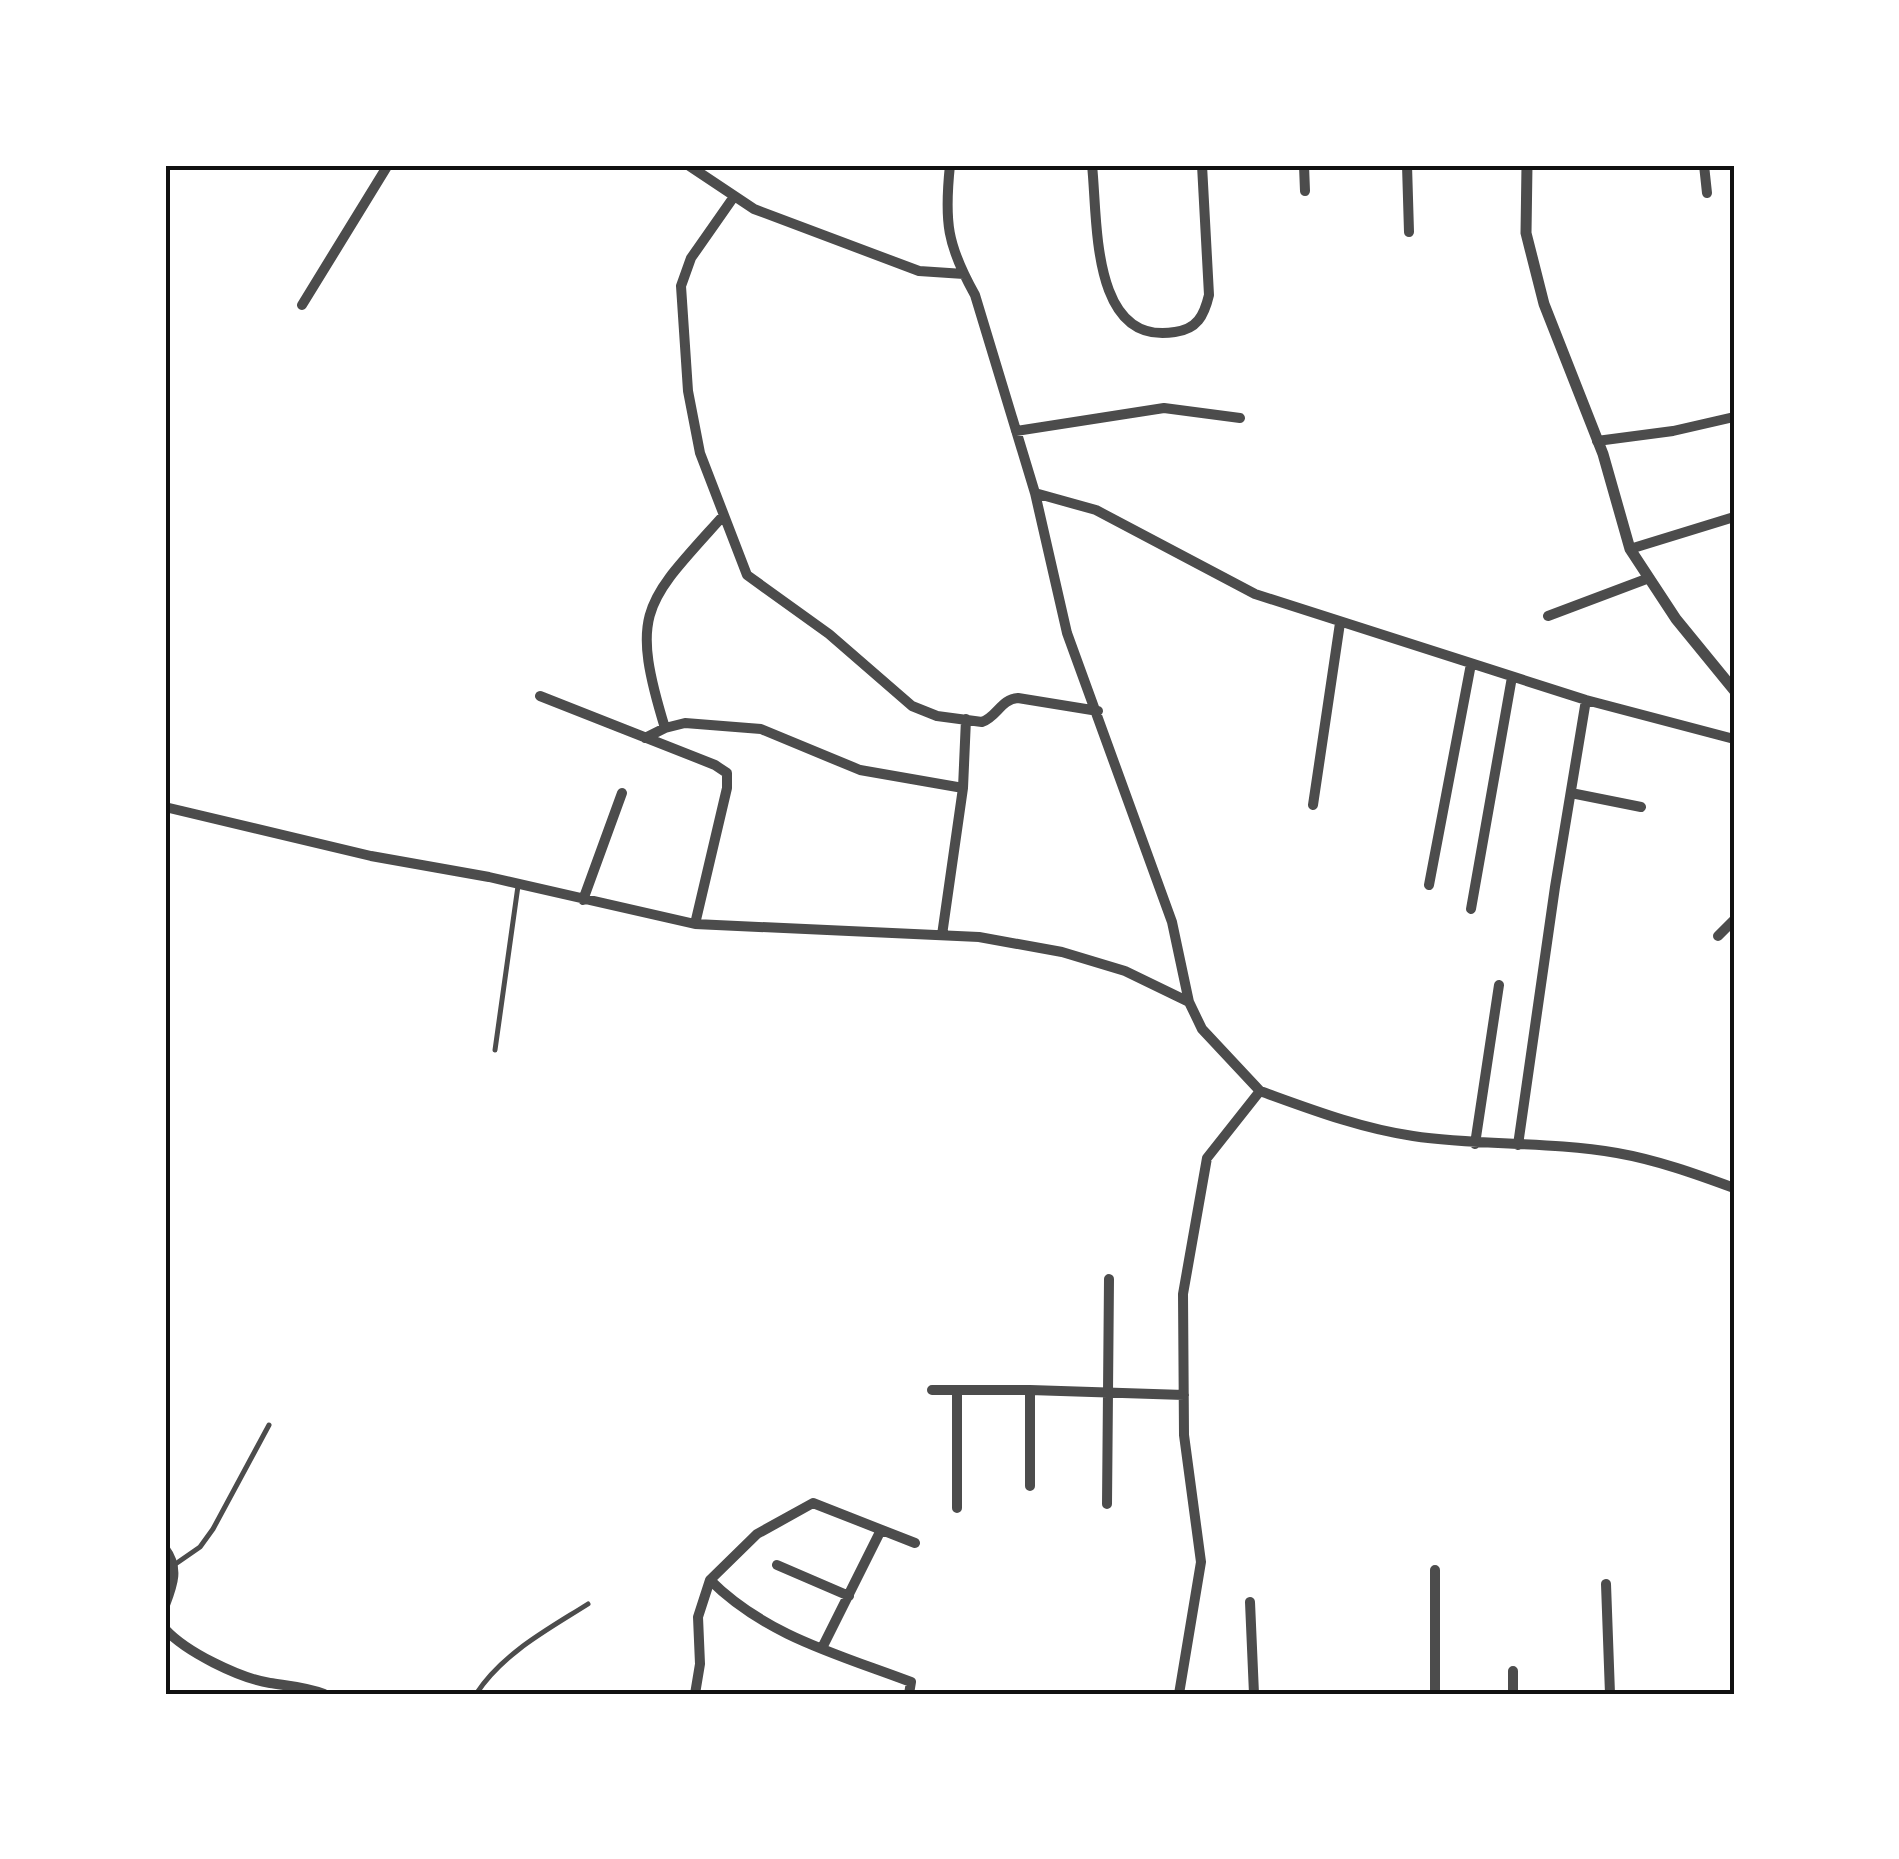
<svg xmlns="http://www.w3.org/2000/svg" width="1899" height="1859" viewBox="0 0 1899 1859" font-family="'Playfair Display',serif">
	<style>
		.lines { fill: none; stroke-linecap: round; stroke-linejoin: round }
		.service { stroke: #4c4c4c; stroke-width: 5 }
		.minor { stroke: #4c4c4c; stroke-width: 10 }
		.tertiary { stroke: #4c4c4c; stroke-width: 11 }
		.neatline { fill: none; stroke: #111; stroke-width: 4 }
	</style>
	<rect width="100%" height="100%" fill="#fff"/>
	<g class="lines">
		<path class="service" d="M495 1050 518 886
			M174 1565 200 1547 213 1529 269 1425
			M476 1694C503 1653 547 1630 588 1604"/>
		<path class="minor" d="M451 165H458
			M688 165 754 209 919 271 964 274
			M1092 165C1098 219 1090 346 1175 332 1197 329 1204 316 1209 295L1202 165
			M1304 165 1305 191
			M1407 165 1409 232
			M1704 165 1707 193
			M733 198 691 258 681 286 688 391 700 453 747 575 829 634 912 706 937 716 982 722C997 717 1001 699 1018 698L1098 711
			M302 305 388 165
			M1016 431 1164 408 1240 418
			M1597 441 1673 431 1734 417
			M1035 493 1096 510 1255 594 1586 700 1734 739
			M1630 549 1734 517
			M1548 616 1649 578
			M540 696 715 765 727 773V788L695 924
			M665 728C629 610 645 603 723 516
			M645 738 665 728 685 723 761 729 860 770 963 788
			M1571 793 1641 807
			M1313 805 1340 623
			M165 807 371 856 489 877 695 924 979 937 1062 952 1125 971 1189 1002 1172 922 1067 633 1035 493 975 295C947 245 944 222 950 165
			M1429 885 1471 664
			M583 900 622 793
			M1471 909 1512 677
			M942 935 963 788 966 719
			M1718 936 1734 920
			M1260 1091C1310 1109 1359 1128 1413 1136 1480 1146 1550 1141 1617 1153 1657 1160 1696 1174 1734 1188
			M1475 1144 1499 985
			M1518 1145 1555 887 1586 700
			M932 1390H1030
			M957 1391V1508
			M1030 1486V1390L1184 1395
			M1107 1504 1109 1279
			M165 1549C179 1568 173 1584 165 1605
			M777 1565 849 1596
			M710 1580 757 1534 813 1503 915 1543
			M1606 1584 1610 1694
			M1250 1602 1254 1694
			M165 1629C186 1652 239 1678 270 1683 289 1686 305 1687 324 1694
			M822 1648 881 1530
			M1513 1671V1694
			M695 1694 700 1664 698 1617 710 1580C766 1636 840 1655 911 1682L909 1694
			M1179 1694 1201 1562 1184 1435 1183 1294 1207 1158 1260 1091 1202 1029 1189 1002
			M1435 1694V1570"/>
		<path class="tertiary" d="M1527 165 1526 233 1544 304 1603 454 1630 549 1676 619 1734 690"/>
	</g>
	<rect width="1899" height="1859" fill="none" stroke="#ffffff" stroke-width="335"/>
	<rect x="168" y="168" width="1564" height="1524" class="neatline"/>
</svg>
